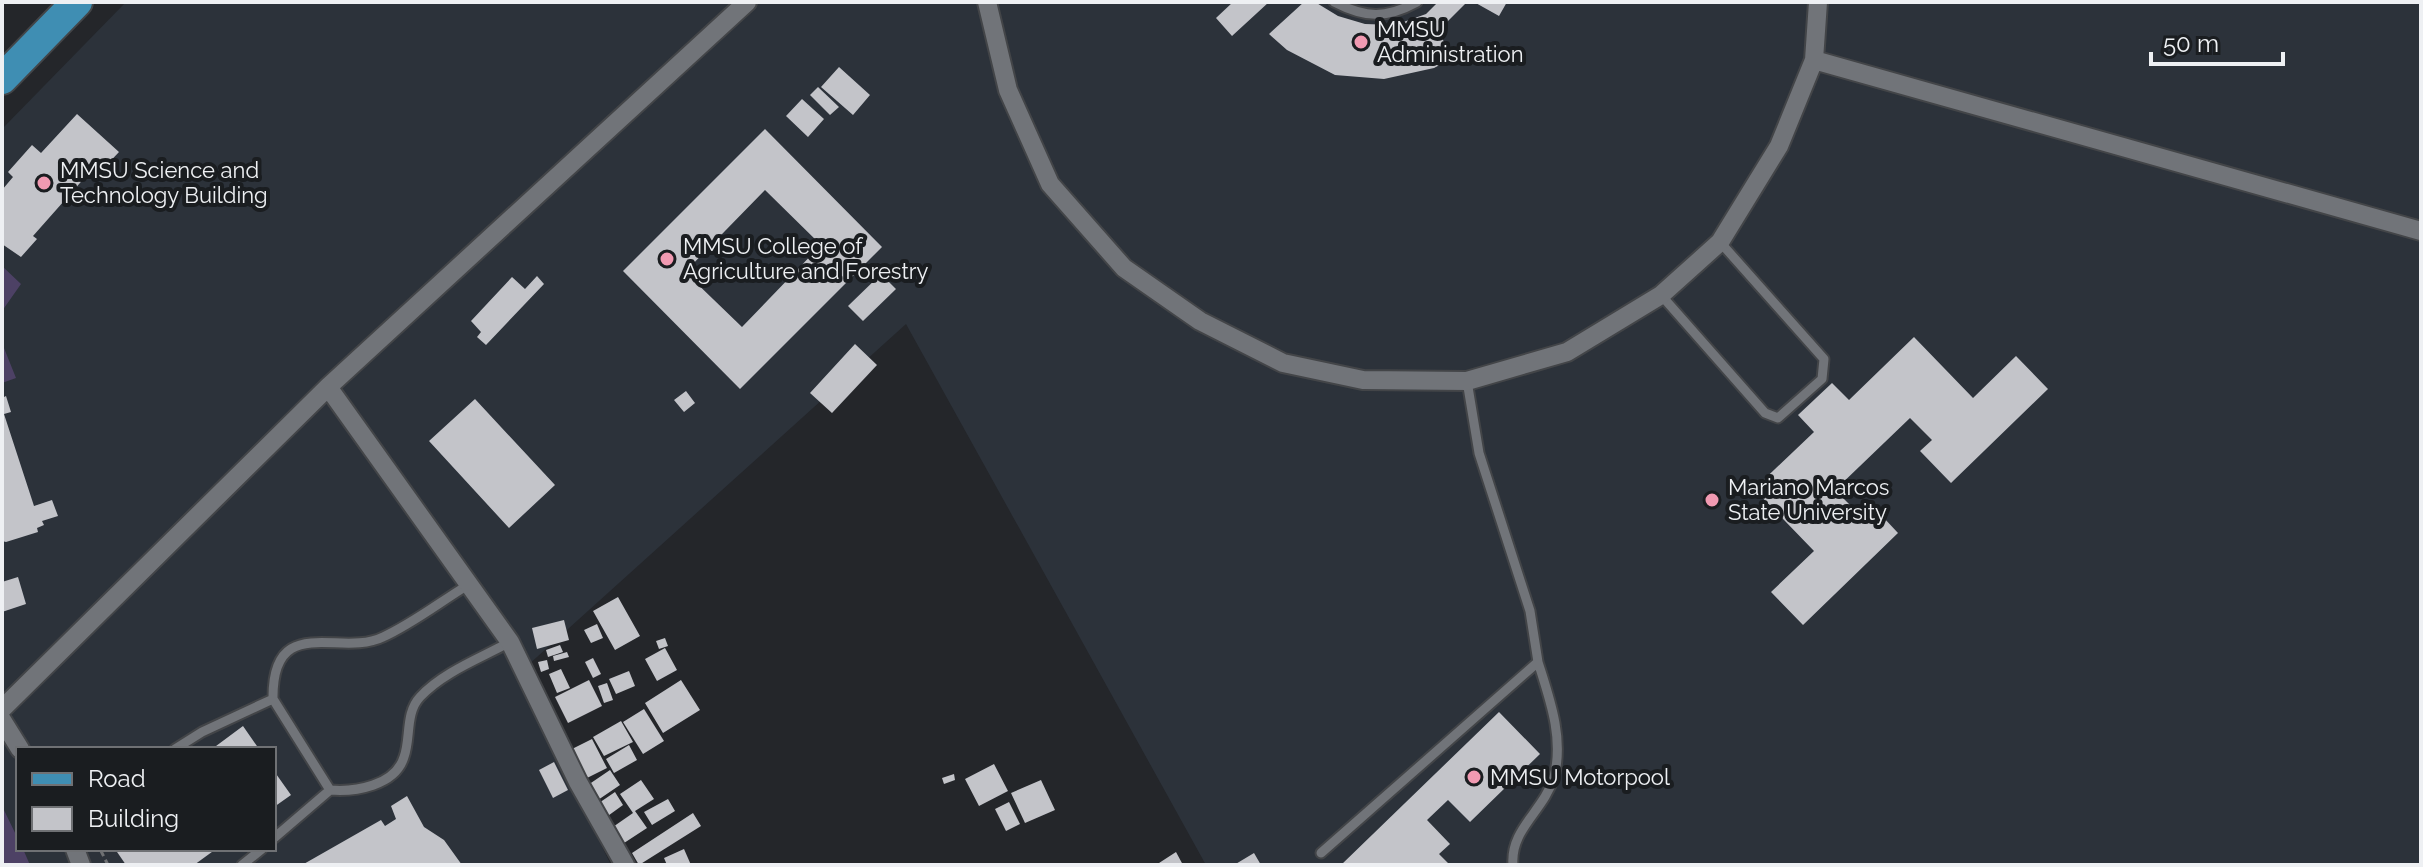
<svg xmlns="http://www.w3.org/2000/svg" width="2423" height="867" viewBox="0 0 2423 867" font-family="Raleway,sans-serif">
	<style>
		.built { fill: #2c323a; fill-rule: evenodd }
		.green { fill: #4d4165 }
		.building { fill: #c3c4c9; fill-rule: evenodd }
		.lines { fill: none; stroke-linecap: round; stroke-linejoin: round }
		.service-casing { stroke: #434548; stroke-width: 13 }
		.minor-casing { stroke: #434548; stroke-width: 22 }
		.primary-casing { stroke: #434548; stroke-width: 34 }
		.path { stroke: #6e7073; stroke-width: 3; stroke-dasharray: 8 4; stroke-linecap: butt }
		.service { stroke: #717479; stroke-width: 9 }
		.minor { stroke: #717479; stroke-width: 18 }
		.primary { stroke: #3f8eb3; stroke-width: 30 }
		.poi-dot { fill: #f19ab2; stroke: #1a1d20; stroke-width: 3 }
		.labels { text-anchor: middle; stroke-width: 8; stroke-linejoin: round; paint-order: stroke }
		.poi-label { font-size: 22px; fill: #eef0f3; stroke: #1a1d20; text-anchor: start }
	</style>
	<rect width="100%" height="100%" fill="#24262a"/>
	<path class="built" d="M126 2H2421V865H1206L906 324 517 675 611 865H2V129ZM18 749H274V849H18Z"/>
	<path class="green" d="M2 266 21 284 2 311Z
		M2 343 16 378 2 383Z
		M2 806 18 839V849H23L30 865H2Z"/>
	<path class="building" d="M1233 2H1269L1232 36 1216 18Z
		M1304 2H1315L1338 16 1365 24 1395 25 1426 14 1438 2H1467L1438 31 1453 58 1434 68 1384 79 1335 75 1287 50 1269 34Z
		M1474 2H1507L1499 16Z
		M839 67 870 95 853 115 821 87Z
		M818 87 839 107 830 115 810 95Z
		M802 99 824 119 808 137 786 116Z
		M77 114 119 152 101 171 95 166 33 236 37 239 21 257 2 244V190L13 177 8 172 32 145 41 153Z
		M765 129 882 247 740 389 623 271ZM765 190 821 245 742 327 685 272Z
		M881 274 896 289 863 321 848 306Z
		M537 276 544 284 486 345 477 337 481 332 471 321 512 277 525 289Z
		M1914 337 1973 398 2016 356 2048 389 1951 483 1920 451 1932 440 1910 418 1835 490 1857 512 1868 501 1898 533 1803 625 1771 592 1814 551 1754 489 1814 432 1798 415 1832 383 1849 400Z
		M855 344 877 365 832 413 810 393Z
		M686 391 695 403 684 412 674 400Z
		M6 396 11 412 4 414 34 506 52 500 58 516 42 521 44 525 37 528 38 532 6 542 2 541V398Z
		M475 399 555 485 509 528 429 441Z
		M18 577 26 604 2 612V582Z
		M618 597 640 636 615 650 593 611Z
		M564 620 569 640 537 649 532 628Z
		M597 624 603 638 591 643 584 630Z
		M665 638 668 646 659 649 656 641Z
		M560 645 563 652 548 657 546 650Z
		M665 648 677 670 657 681 645 659Z
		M567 652 569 657 554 661 553 656Z
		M593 658 601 674 593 678 585 662Z
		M547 660 549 669 541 672 538 662Z
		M561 669 570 688 557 693 549 674Z
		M629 671 635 686 616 694 609 679Z
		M589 680 602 706 568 723 555 697Z
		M681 680 700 710 663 733 645 703Z
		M607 683 613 700 604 703 598 686Z
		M644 709 664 741 643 754 623 722Z
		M1499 712 1540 754 1470 822 1448 800 1427 820 1450 844 1439 854 1450 865H1341Z
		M621 721 633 742 604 756 593 737Z
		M243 726 259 749H212Z
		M592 739 607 768 587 778 572 749Z
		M629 745 637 760 614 773 606 759Z
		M554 762 568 790 553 798 539 770Z
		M994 764 1008 791 979 806 965 779Z
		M610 770 620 785 595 802 585 787Z
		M274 771 291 795 274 807Z
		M954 774 955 780 944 784 942 778Z
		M641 780 654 799 635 811 647 828 621 845 610 829 633 813 620 794Z
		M1041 780 1055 810 1025 823 1011 793Z
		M615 792 623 805 605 818 596 805Z
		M407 796 424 827 444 840 462 865H302L381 820 385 826 396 819 391 806Z
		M668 799 675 811 652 825 644 812Z
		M1009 802 1020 824 1006 831 995 809Z
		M693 813 701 826 639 865 632 853Z
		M115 849H216L194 865H126Z
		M684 849 691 865H667L664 858Z
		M1176 852 1183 865H1160L1159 863Z
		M1254 853 1261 865H1234Z"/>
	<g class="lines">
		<defs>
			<path id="service" d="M1334 2C1365 18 1386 19 1417 2
				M1661 295 1765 413 1778 418 1822 379 1824 359 1720 242
				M468 585C440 602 412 624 383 637 340 658 272 611 273 699L330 790C355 792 395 786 404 757 411 738 405 713 420 697 443 672 481 658 510 642
				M175 749 202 732 273 699
				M274 838 330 790
				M1321 853 1538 662 1530 611 1479 453 1467 381
				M242 865 262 849
				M1513 865C1510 829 1544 811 1554 777 1564 738 1550 700 1538 662"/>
			<path id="minor" d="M987 2 1008 90 1050 184 1124 268 1200 321 1283 363 1363 380 1467 381 1567 352 1661 295 1720 242 1779 146 1814 60 1818 2
				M1814 60 2421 231
				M328 387 510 642 578 782 625 865
				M2 709 328 387 747 2
				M2 720 20 749
				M75 849 81 865"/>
			<path id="primary" d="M2 79 77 2"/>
		</defs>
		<use href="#service" class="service-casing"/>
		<use href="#minor" class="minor-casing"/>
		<use href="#primary" class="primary-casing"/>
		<path class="path" d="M100 849 108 865"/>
		<use href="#service" class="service"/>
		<use href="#minor" class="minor"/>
		<use href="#primary" class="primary"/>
	</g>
	<g class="poi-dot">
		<circle cx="1361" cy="42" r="8"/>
		<circle cx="44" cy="183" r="8"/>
		<circle cx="667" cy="259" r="8"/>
		<circle cx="1712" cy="500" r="8"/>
		<circle cx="1474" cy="777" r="8"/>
	</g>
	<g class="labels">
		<g class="poi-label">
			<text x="1377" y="37">MMSU<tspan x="1377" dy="25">Administration</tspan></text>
			<text x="60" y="178">MMSU Science and<tspan x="60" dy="25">Technology Building</tspan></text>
			<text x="683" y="254">MMSU College of<tspan x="683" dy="25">Agriculture and Forestry</tspan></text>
			<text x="1728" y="495">Mariano Marcos<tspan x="1728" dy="25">State University</tspan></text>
			<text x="1490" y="785">MMSU Motorpool</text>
		</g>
	</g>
	<rect width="2423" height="867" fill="none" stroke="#eef0f3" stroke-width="8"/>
	<rect x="16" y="747" width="260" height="104" fill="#1a1d20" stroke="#6f7174" stroke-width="2"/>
	<rect x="32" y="773" width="40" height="12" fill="#3f8eb3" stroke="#6f7174" stroke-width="2"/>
	<text x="88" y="787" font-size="24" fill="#eef0f3">Road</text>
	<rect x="32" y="807" width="40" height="24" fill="#c3c4c9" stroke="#6f7174" stroke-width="2"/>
	<text x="88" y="827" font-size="24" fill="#eef0f3">Building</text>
	<path d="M2151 52v12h132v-12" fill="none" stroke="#eef0f3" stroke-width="4"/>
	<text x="2163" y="52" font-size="24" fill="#eef0f3" stroke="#1a1d20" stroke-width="6" paint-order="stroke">50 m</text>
</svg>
